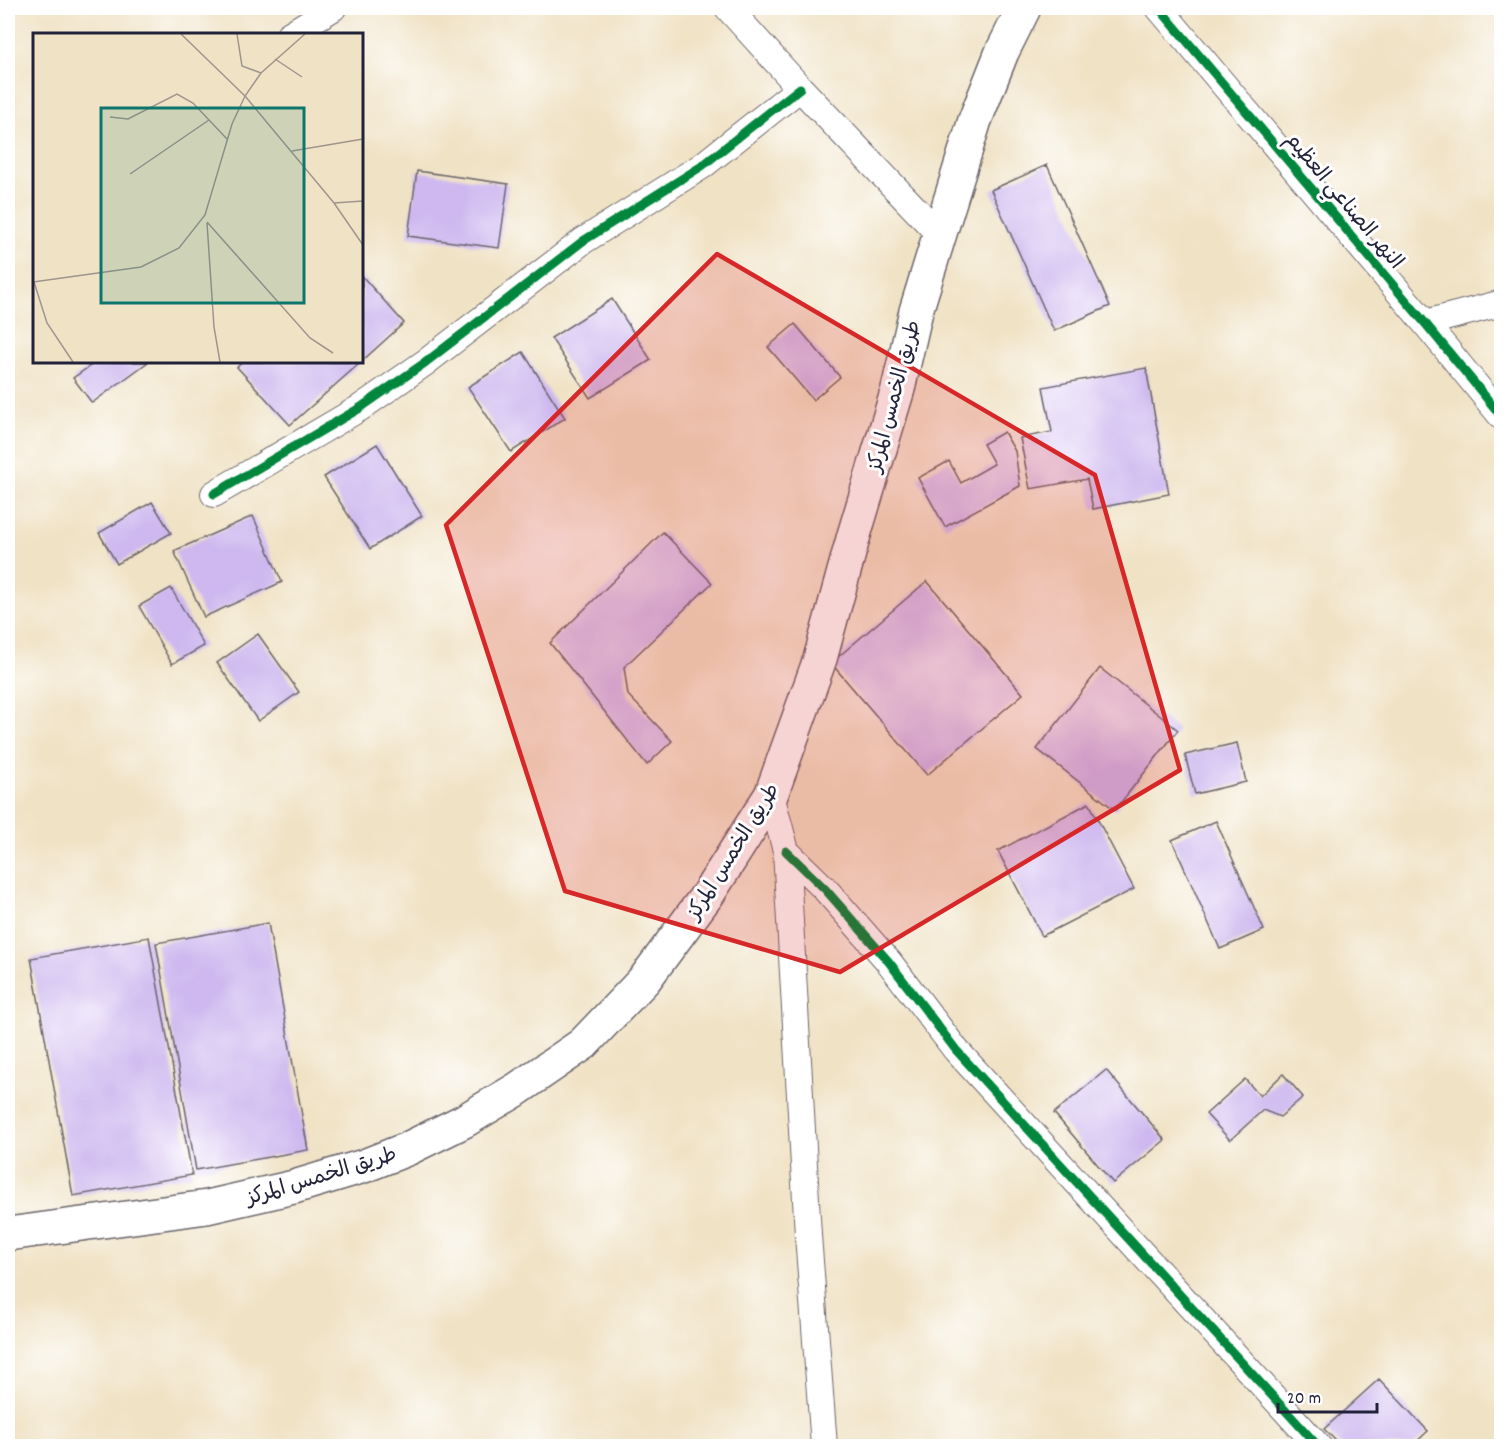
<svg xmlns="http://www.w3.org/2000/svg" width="1509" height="1454" viewBox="0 0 1509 1454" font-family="Dekko,'Playpen Sans Arabic',sans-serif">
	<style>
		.building { fill: #ceb8ef }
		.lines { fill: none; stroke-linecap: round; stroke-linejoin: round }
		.minor-casing { stroke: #6a656b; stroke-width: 28 }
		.primary-casing { stroke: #6a656b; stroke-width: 36 }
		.minor { stroke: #fff; stroke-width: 26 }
		.primary { stroke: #fff; stroke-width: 33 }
		.cycleway-casing { stroke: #fff; stroke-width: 13 }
		.cycleway { stroke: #00873e; stroke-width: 9 }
		.marked { fill: #d62828; fill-opacity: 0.2; stroke: #d62828; stroke-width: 4.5; stroke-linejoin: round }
		.labels { text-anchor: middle; stroke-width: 6; stroke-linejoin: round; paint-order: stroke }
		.street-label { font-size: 21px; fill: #22223b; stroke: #fff }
		.inset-road { fill: none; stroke: #9e958e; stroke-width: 1.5 }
		.view { fill: #0f766e; fill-opacity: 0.15; stroke: #0f766e; stroke-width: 3 }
		.inset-edge { fill: none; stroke: #22223b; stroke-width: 3 }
	</style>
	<rect width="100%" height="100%" fill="#fff"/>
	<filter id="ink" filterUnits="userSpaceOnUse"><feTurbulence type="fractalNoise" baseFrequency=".0167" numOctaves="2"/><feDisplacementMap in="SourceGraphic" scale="12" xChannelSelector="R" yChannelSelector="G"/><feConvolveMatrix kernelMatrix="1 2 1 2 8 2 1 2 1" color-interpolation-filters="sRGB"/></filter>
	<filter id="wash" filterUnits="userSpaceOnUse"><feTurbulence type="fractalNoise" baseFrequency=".008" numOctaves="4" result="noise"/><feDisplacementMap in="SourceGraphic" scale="24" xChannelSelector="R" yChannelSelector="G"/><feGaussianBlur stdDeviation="1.35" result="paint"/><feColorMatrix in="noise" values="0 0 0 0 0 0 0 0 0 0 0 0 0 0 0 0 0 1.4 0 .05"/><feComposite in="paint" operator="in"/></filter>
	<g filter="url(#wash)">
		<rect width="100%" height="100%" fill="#f0e2c5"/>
		<g id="blocks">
			<path class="building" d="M1047 165 1110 306 1054 331 991 190Z
				M417 171 508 184 499 248 408 236Z
				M362 276 404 323 362 361Z
				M612 299 651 360 590 398 551 338Z
				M795 324 840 377 813 400 768 347Z
				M523 352 565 418 511 452 468 387Z
				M96 362H148L92 403 73 378Z
				M243 362H361L290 425 237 367Z
				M1146 368 1169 494 1093 509 1087 479 1030 489 1020 438 1052 432 1043 387Z
				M1004 432 1015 451 1020 486 945 527 918 478 949 461 961 483 994 464 983 444Z
				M377 444 422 516 370 549 324 477Z
				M152 502 171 533 117 564 99 533Z
				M253 516 282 582 204 617 174 551Z
				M663 532 712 583 624 667 628 695 672 741 647 765 550 643Z
				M927 581 1023 694 927 775 831 663Z
				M171 588 204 646 172 664 139 606Z
				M258 634 299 692 258 721 217 663Z
				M1100 668 1178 730 1115 810 1037 749Z
				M1237 743 1246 782 1195 794 1185 755Z
				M1089 803 1134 889 1042 936 998 851Z
				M1216 821 1264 930 1220 949 1172 840Z
				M268 923 308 1150 196 1170 156 943Z
				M149 937 192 1175 73 1196 31 958Z
				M1106 1070 1165 1140 1113 1183 1054 1113Z
				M1283 1074 1303 1097 1280 1117 1263 1110 1230 1140 1206 1114 1245 1079 1260 1096Z
				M1379 1379 1428 1431 1412 1446H1341L1324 1429Z"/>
		</g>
	</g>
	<g filter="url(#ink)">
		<use href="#blocks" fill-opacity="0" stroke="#6a656b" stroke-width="1.5"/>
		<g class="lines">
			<defs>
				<path id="minor" d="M728 8 800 88 939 234
					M1159 8 1425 323 1502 417
					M290 34 333 8
					M1425 323 1502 303
					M214 494 360 408 426 362 583 241 702 166 800 88
					M771 795 786 851 808 1235 824 1446
					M786 851 825 889 889 962 956 1050 1318 1446"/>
				<path id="primary" d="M8 1234 207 1207 294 1187 364 1166 407 1149 464 1121 516 1090 583 1044 645 979 708 894 771 795 820 659 854 535 898 389 916 311 975 120 1002 52 1024 8"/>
			</defs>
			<use href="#minor" class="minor-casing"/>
			<use href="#primary" class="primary-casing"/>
			<use href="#minor" class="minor"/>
			<use href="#primary" class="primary"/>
			<defs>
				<path id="cycleway" d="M1159 8 1425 323 1502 417
					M214 494 360 408 426 362 583 241 702 166 800 88
					M786 851 825 889 889 962 956 1050 1318 1446"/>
			</defs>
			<use href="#cycleway" class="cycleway-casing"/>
			<use href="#cycleway" class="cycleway"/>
		</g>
	</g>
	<path class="marked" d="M717 254 1095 475 1180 770 840 972 565 891 446 525Z"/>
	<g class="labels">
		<g class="street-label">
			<text transform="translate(1345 200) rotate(50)" y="7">النهر الصناعي العظيم</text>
			<text transform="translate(893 396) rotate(-75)" y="7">طريق الخمس المركز</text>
			<text transform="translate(732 851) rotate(-58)" y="7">طريق الخمس المركز</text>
			<text transform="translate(321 1175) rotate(-17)" y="7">طريق الخمس المركز</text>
		</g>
	</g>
	<g transform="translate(33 33)">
		<rect width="330" height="330" fill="#f0e2c5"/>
		<path class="inset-road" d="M148 1 212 63M204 1 209 33 228 40M242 26 269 44M212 63 301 170 330 212M77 84 95 86 144 61 160 70 194 106M259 118 330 106M97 141 176 87M301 170 330 168M174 189 277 305 300 320M174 190 181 294 187 329M0 249 108 234 146 215 172 182 199 91 212 63 228 40 272 1M1 249 14 290 40 329"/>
		<path class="view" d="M68 75H271V270H68Z"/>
		<rect width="330" height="330" class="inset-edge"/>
	</g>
	<rect width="1509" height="1454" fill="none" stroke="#fff" stroke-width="30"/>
	<path d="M1278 1403v9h99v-9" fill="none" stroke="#22223b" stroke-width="3"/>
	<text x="1287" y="1403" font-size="18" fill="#22223b" stroke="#ffffff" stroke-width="4.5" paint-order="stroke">20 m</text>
</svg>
